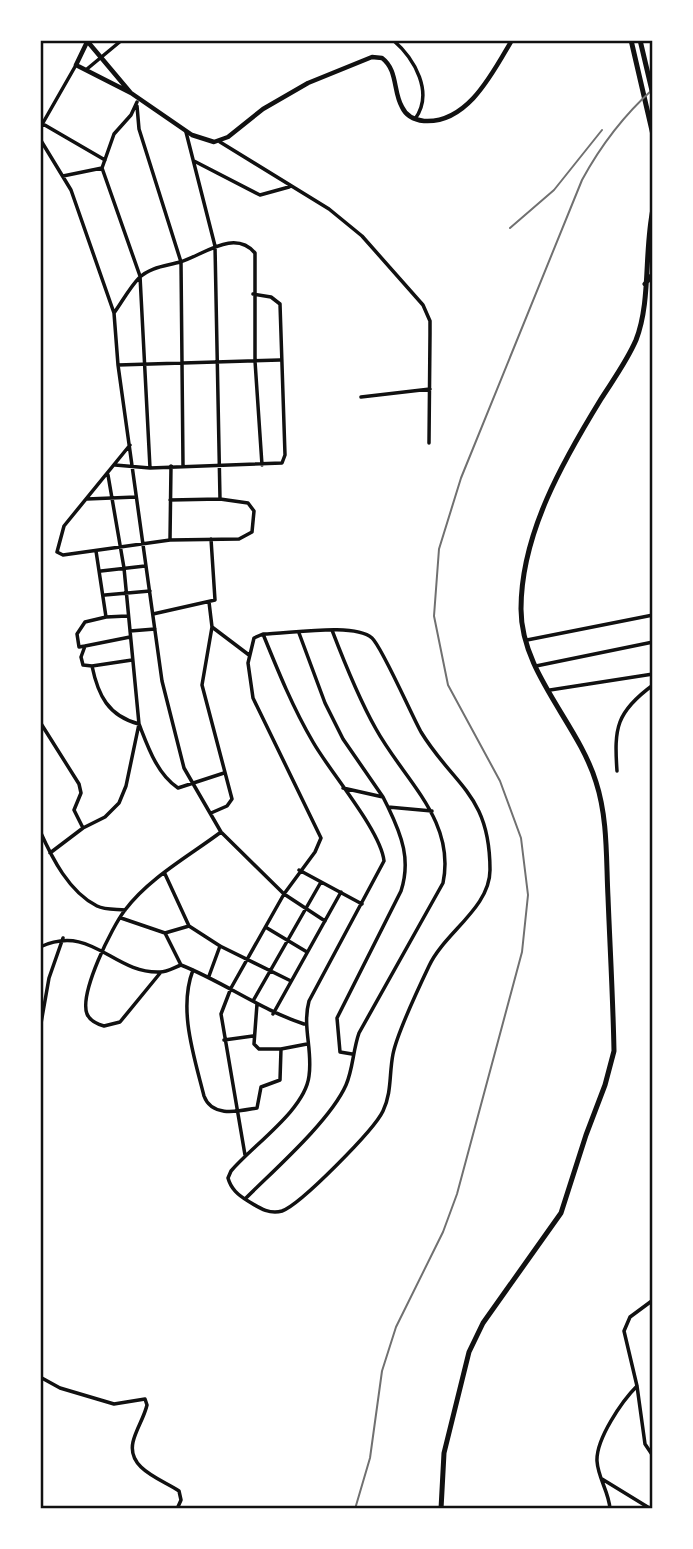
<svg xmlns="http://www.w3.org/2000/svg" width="693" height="1549" viewBox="0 0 693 1549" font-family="'Space Grotesk',sans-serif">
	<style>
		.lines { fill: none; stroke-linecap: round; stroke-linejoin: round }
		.minor { stroke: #111; stroke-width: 3.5 }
		.tertiary { stroke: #111; stroke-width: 4.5 }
		.primary { stroke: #111; stroke-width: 5 }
		.trunk { stroke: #111; stroke-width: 5 }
		.rail { stroke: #707070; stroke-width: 2 }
		.neatline { fill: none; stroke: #111; stroke-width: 2.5 }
	</style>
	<rect width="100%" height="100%" fill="#fff"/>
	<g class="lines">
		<path class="minor" d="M393 40C415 59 434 93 415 119
			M87 69 122 40
			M137 102 131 115 114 134 102 168 140 276 150 468
			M137 106 139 129 181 262 183 465
			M43 124 105 160
			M40 128 76 65
			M186 132 215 246 220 499
			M40 139 71 190 114 313 118 365 162 681 184 768 221 832 284 894 325 921
			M220 142 329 209 362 236 423 305 430 321V334L429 443
			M194 161 260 195 289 187
			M63 176 102 168
			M114 313C122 302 130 287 139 278 150 267 166 266 180 262 202 256 234 228 255 253V361L262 465
			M118 365 280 360
			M361 397 430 389
			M130 445 64 526 57 552 63 555 170 540 239 539 252 532 254 511 248 503 220 499 170 500
			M115 465 150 468 282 463 285 455 280 304 271 297 253 294
			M87 499 136 497
			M170 540 171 466
			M96 551 106 617 127 616
			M101 571 145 566
			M105 595 150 591
			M209 602 212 627 202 685 232 799 227 806 211 813
			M153 614 215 600 211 539
			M106 617 85 622 77 634 79 647 85 646 81 657 83 665 92 666C98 695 108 716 139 724 148 747 157 774 178 788L224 773
			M212 627 249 655
			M130 631 155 629
			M299 633 325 703 343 739 383 797
			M527 640 653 615
			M85 646 130 637
			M92 666 132 660
			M536 666 653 642
			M550 690 653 674
			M40 722 79 784 81 793 74 810 83 828
			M617 771C614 728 616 712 653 685
			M343 788 383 797 388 807 432 811
			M40 831C52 858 69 892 97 906 105 910 116 909 125 910
			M50 853 83 828 105 817 119 803 126 786 139 724 124 568 108 475
			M299 870 362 904
			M121 918 165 933 189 926 165 874
			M189 926 220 946 291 981
			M267 928 307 952
			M165 933 181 965
			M40 947C92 923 113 974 160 972 167 972 175 967 181 965 224 982 261 1010 304 1024
			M193 970C178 1009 194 1056 204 1096 212 1118 239 1111 257 1108L261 1087 280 1080 281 1049H259L254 1044 257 1004
			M161 972 120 1022 104 1026C97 1024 90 1021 87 1014 79 993 112 927 125 910 149 878 189 856 221 832
			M209 976 220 946
			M253 1001 321 882
			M273 1014 341 892
			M40 1029 49 978 63 938
			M224 1040 253 1036
			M281 1049 307 1044
			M352 1054 340 1052 337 1018 401 891C411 860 402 836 388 807
			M245 1155 221 1014 231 988 284 894 315 852 321 838 253 698 248 663 254 638 263 634C288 634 354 622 372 638 382 647 411 714 421 732 454 786 490 794 490 870 490 908 444 933 429 966 419 987 397 1034 393 1054 389 1074 392 1092 383 1111 374 1130 301 1204 282 1211 269 1215 258 1207 248 1201 238 1195 231 1189 228 1178L231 1171C253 1145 305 1110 309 1076 313 1050 302 1027 309 1001L384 861C381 831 330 772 313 742 293 708 278 671 263 634
			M245 1199C274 1170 330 1121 346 1085 353 1069 353 1050 359 1033L443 883C456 820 404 780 376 729 358 697 345 664 332 630
			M653 1300 630 1317 624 1331 637 1386 645 1444 653 1456
			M40 1377 60 1388 114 1404 145 1399 147 1405C144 1418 136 1429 133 1442 127 1469 161 1479 179 1491L181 1500 177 1509
			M602 1479 651 1509
			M610 1509C609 1492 598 1478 597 1461 596 1439 622 1401 637 1386"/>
		<path class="tertiary" d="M88 40 76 65 131 93 192 135 214 142 228 137 263 109 308 83 372 57 382 58C398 70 393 92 402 107 406 116 415 120 424 121 468 124 493 72 512 40
			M88 42 130 92"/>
		<path class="primary" d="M648 259 653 246
			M645 284 653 274
			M441 1509 444 1453 469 1352 483 1323 561 1213 586 1135 605 1085 614 1051C613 999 610 948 608 897 606 859 608 819 596 782 578 723 521 673 521 609 521 534 563 461 601 399 613 380 627 361 636 340 651 302 644 251 653 209"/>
		<path class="trunk" d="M631 40 653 135
			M640 40 653 95"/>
		<path class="rail" d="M510 228 554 190 602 130
			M355 1509 370 1458 382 1371 396 1327 443 1232 457 1194 522 952 528 895 521 838 500 781 448 685 434 616 439 549 461 478 582 180C601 145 623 116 653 89"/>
	</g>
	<rect width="693" height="1549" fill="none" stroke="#ffffff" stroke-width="84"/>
	<rect x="42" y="42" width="609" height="1465" class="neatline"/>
</svg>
